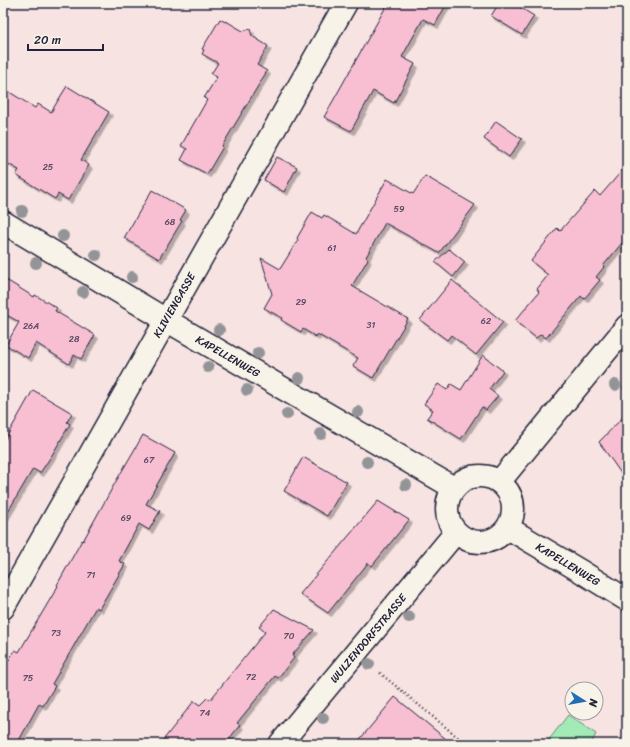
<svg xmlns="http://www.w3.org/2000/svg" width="630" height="747" viewBox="0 0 630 747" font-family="Sriracha,sans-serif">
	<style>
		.green { fill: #a4eab6; stroke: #638678 }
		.building { fill: #f8bfd3; stroke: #22223b; filter: url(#shadow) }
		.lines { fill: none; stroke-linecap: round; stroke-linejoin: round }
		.street-casing { stroke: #22223b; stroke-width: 25 }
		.path { stroke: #22223b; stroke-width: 2.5; stroke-dasharray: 1 3; stroke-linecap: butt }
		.street { stroke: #f7f3e8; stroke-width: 22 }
		.tree { fill: #939497 }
		.labels { text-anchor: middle; stroke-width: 3.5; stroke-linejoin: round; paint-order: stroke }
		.number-label { font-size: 9px; fill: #584961 }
		.street-label { font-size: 11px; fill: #22223b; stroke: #f7f3e8 }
	</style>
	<defs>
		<filter id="shadow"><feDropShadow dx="3.5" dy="3.5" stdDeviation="0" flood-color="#0004"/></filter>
	</defs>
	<rect width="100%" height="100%" fill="#f7e3e2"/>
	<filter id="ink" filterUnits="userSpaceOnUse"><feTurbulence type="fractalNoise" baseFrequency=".025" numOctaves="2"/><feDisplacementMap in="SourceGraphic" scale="8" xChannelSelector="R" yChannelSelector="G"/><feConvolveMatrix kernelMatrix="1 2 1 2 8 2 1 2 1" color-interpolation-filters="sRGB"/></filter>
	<g filter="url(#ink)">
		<path class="green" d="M568 715 596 734 591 744H549L548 741Z"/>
		<path class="building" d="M388 3H447L435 25 423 19 402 57 415 64 394 103 373 91 351 131 324 117Z
			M499 3H513L534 16 522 35 491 16Z
			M220 19 225 22 226 21 243 31 250 29 252 36 268 46 257 65 267 71 222 146 223 147 207 174 181 160 187 149 181 146 207 100 204 98 217 77 211 74 218 63 202 54 204 50 202 49Z
			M67 86 109 112 81 160 89 165 68 200 58 194 55 199 24 180 16 175 19 170 3 161V88L35 108 38 104 51 112Z
			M496 121 522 139 509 157 484 139Z
			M277 157 297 167 284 192 264 180Z
			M627 165V237L603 266 604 267 596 277 600 280 584 299 581 296 546 338 541 334 536 338 515 321 539 292 537 289 548 275 531 261 557 228 560 231 595 191 600 196Z
			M425 176 475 205 439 253 385 223 366 257 368 259 352 286 408 319 373 378 353 366 358 358 317 334 316 337 303 329 301 332 281 320 282 318 264 308 272 294 261 258 280 269 298 240 297 238 312 212 322 218 324 215 356 234 387 179 413 194Z
			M152 190 186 210 180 220 182 221 159 259 124 238Z
			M449 249 465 262 453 277 435 262Z
			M3 278 34 297 35 295 57 308 55 311 95 335 81 359 74 355 69 364 36 343 28 358 6 345 19 322 3 313Z
			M452 280 503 322 476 355 451 335 447 340 420 320Z
			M483 355 503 371 489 389 498 396 486 410 482 407 461 439 427 418 433 410 424 404 438 384 447 390 451 384 461 390Z
			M33 390 72 413 67 422 70 424 52 455 40 473 33 469 3 520V443Z
			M627 413V482L599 442Z
			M143 435 175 453 146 504 160 511 149 530 139 524 119 561 125 564 99 609 96 607 52 684 55 686 43 706 39 704 17 744H3V670L15 650 19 652 58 586 57 585 82 540 83 541 115 483Z
			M303 457 347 482 327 516 284 491Z
			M378 501 409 520 372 566 368 563 328 613 300 594Z
			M274 609 314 630 292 655 294 658 278 678 275 676 237 723 240 725 225 744H160L194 701 200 705 207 698 210 700 265 632 259 627Z
			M395 697 452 744H356Z"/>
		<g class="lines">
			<defs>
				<path id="street" d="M3 222 166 320 454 488
					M447 509a33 33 0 1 1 66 0a33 33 0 1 1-66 0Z
					M500 481 627 326
					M508 528 582 572 627 600
					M3 608 346 3
					M280 744 456 532"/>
			</defs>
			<use href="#street" class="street-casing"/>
			<path class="path" d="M615 385 627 388
				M380 673 466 744"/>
			<use href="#street" class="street"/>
		</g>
		<g class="tree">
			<circle cx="22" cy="211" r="6"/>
			<circle cx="63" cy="236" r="6"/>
			<circle cx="96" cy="255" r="6"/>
			<circle cx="36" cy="263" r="6"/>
			<circle cx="132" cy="277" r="6"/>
			<circle cx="83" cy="292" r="6"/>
			<circle cx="219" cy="330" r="6"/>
			<circle cx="258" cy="353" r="6"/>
			<circle cx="208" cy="367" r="6"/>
			<circle cx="299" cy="378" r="6"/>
			<circle cx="615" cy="385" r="6"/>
			<circle cx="247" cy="390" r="6"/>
			<circle cx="358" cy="412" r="6"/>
			<circle cx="287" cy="414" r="6"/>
			<circle cx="321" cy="434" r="6"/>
			<circle cx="367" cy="462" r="6"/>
			<circle cx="406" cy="485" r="6"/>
			<circle cx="409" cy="617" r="6"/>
			<circle cx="369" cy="664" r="6"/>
			<circle cx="323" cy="718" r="6"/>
		</g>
	</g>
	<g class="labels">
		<g class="number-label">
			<text x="48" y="170">25</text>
			<text x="399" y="212">59</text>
			<text x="170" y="225">68</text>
			<text x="332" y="251">61</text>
			<text x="301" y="305">29</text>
			<text x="486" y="324">62</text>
			<text x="371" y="328">31</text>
			<text x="31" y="329">26A</text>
			<text x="74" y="342">28</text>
			<text x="149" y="463">67</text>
			<text x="126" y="521">69</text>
			<text x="91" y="578">71</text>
			<text x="56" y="636">73</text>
			<text x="289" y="639">70</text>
			<text x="251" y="680">72</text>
			<text x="28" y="681">75</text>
			<text x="205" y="716">74</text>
		</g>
		<g class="street-label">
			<text transform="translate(174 305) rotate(-60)" y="4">KLIVIENGASSE</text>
			<text transform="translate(228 356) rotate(30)" y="4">KAPELLENWEG</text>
			<text transform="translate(568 564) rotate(31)" y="4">KAPELLENWEG</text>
			<text transform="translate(368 638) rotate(-50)" y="4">WULZENDORFSTRASSE</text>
		</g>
	</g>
	<rect width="630" height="747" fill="none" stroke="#f7f3e8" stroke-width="16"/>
	<rect x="8" y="8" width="614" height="731" fill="none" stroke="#22223b" stroke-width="1.5" filter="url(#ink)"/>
	<g transform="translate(584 701) rotate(101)"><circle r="19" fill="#f7f3e8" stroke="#a29fa3"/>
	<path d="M0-3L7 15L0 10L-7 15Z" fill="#1f6fb2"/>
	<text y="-6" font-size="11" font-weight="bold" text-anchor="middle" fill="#22223b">N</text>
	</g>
	<path d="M28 44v6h75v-6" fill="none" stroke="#22223b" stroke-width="2"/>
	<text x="34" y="44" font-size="12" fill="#22223b" stroke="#f7f3e8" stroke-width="3" paint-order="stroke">20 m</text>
</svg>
